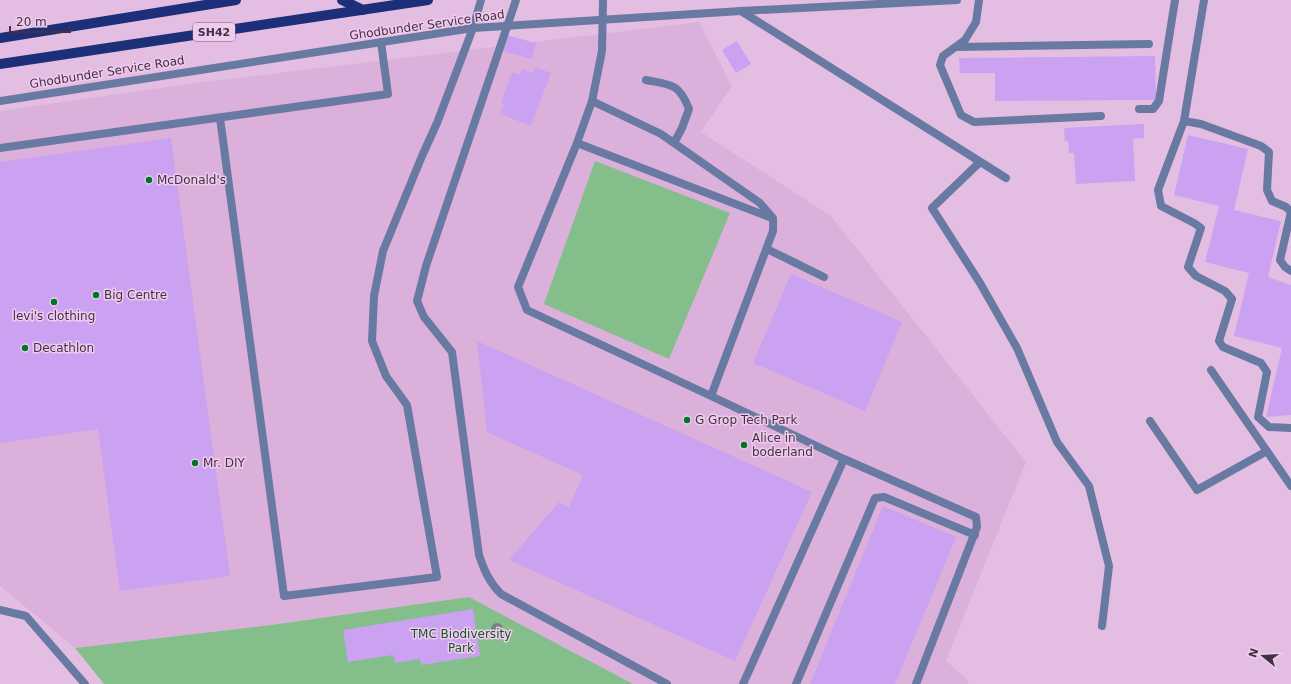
<svg xmlns="http://www.w3.org/2000/svg" width="1291" height="684" viewBox="0 0 1291 684" font-family="'DejaVu Sans',sans-serif">
	<style>
		.built { fill: #dbb0da }
		.green { fill: #84be8b }
		.building { fill: #cba1f1 }
		.lines { fill: none; stroke-linecap: round; stroke-linejoin: round }
		.service { stroke: #6879a2; stroke-width: 8 }
		.minor { stroke: #6879a2; stroke-width: 8 }
		.tertiary { stroke: #6879a2; stroke-width: 8 }
		.primary { stroke: #1c2f78; stroke-width: 10 }
		.tree { fill: #70867a }
		.poi-dot { fill: #00752a; stroke: #f1cbef; stroke-width: 1.5 }
		.labels { text-anchor: middle; stroke-width: 3; stroke-linejoin: round; paint-order: stroke }
		.shield { fill: #f1cbef; stroke: #766075; stroke-width: 1 }
		.shield-label { font-size: 11px; font-weight: bold; fill: #413241 }
		.street-label { font-size: 12px; fill: #413241; stroke: #f1cbef }
		.poi-label { font-size: 12px; fill: #413241; stroke: #f1cbef; text-anchor: start }
		.park-label { font-size: 12px; fill: #125925; stroke: #f1cbef }
	</style>
	<rect width="100%" height="100%" fill="#e4bee2"/>
	<path class="built" d="M699 22 732 86 701 132 831 216 1026 462 946 661 969 681 968 684H633L469 597 271 625 75 648 0 586V111L196 83Z"/>
	<path class="green" d="M595 161 730 213 669 359 544 304Z
		M469 597 633 684H104L75 648 271 625Z"/>
	<path class="building" d="M506 35 536 43 532 59 502 51Z
		M737 41 751 64 736 73 722 50Z
		M1155 56 1156 100 995 101V73H960L959 58Z
		M535 67 551 73 531 126 500 114 504 104 501 103 512 72 520 75 522 69 534 73Z
		M1144 124V138L1133 139 1135 181 1076 184 1074 153H1069L1068 141H1065L1064 128Z
		M1188 135 1248 149 1234 210 1281 221 1268 277 1291 285V415L1266 417 1282 348 1234 336 1249 273 1205 262 1219 206 1174 195Z
		M171 138 230 576 120 591 98 429 0 443V162Z
		M791 274 902 322 865 411 753 363Z
		M477 341 812 492 735 661 509 560 559 502 569 507 583 475 487 432Z
		M883 506 956 537 895 684H810Z
		M473 609 480 656 421 665 420 659 395 663 393 655 348 662 343 630Z"/>
	<g class="lines">
		<path class="service" d="M516 0 426 266 417 301 424 317 452 352 479 555C484 570 489 582 501 594L667 684
			M603 0 602 51 592 101 661 134 760 203 773 218V231L711 396
			M979 0 976 22 965 40 943 56 940 65 961 115 974 122 1101 116
			M957 47 1149 44
			M646 80C671 85 679 83 689 109L682 128 674 143
			M592 101 577 143 518 287 527 310 711 396 844 459 743 684
			M1139 109H1153L1159 101 1175 0
			M220 118 284 596 437 577 407 405 386 376 372 341 374 296 383 251 422 156 437 123 473 28 481 0
			M577 143 772 218
			M0 148 388 94 381 42
			M767 249 824 277
			M844 459 976 517 977 527 916 684
			M796 684 875 498 884 497 975 535"/>
		<path class="minor" d="M1204 0 1184 121 1158 190 1161 206 1194 223 1201 228 1188 267 1196 276 1225 291 1232 299 1219 341 1223 347 1261 363 1267 372 1258 417 1269 427 1291 428
			M741 11 1006 178
			M1184 121 1201 124 1261 146 1269 152 1267 190 1272 201 1286 207 1291 212 1280 260 1285 267 1291 271
			M980 162 932 208 980 283 1017 348 1057 442 1089 486 1109 566 1102 626
			M1211 370 1291 486
			M1150 421 1197 490 1267 451
			M0 610 26 616 85 684"/>
		<path class="tertiary" d="M0 101 473 28 741 11 957 0"/>
		<path class="primary" d="M342 0 363 10
			M0 38 236 0
			M0 64 428 0"/>
	</g>
	<circle class="tree" cx="497" cy="629" r="6"/>
	<g class="poi-dot">
		<circle cx="149" cy="180" r="4"/>
		<circle cx="96" cy="295" r="4"/>
		<circle cx="54" cy="302" r="4"/>
		<circle cx="25" cy="348" r="4"/>
		<circle cx="687" cy="420" r="4"/>
		<circle cx="744" cy="445" r="4"/>
		<circle cx="195" cy="463" r="4"/>
	</g>
	<g class="labels">
		<rect class="shield" x="193" y="23" width="42" height="18" rx="3"/>
		<g class="shield-label">
			<text x="214" y="36">SH42</text>
		</g>
		<g class="street-label">
			<text transform="translate(427 25) rotate(-8)" y="4">Ghodbunder Service Road</text>
			<text transform="translate(107 72) rotate(-9)" y="4">Ghodbunder Service Road</text>
		</g>
		<g class="poi-label">
			<text x="157" y="184">McDonald's</text>
			<text x="104" y="299">Big Centre</text>
			<text x="54" y="320" text-anchor="middle">levi's clothing</text>
			<text x="33" y="352">Decathlon</text>
			<text x="695" y="424">G Grop Tech Park</text>
			<text x="752" y="442">Alice in<tspan x="752" dy="14">boderland</tspan></text>
			<text x="203" y="467">Mr. DIY</text>
		</g>
		<g class="park-label">
			<text x="461" y="638">TMC Biodiversity<tspan x="461" dy="14">Park</tspan></text>
		</g>
	</g>
	<g transform="translate(1263 656) rotate(288)" stroke="#f1cbef" stroke-width="3" paint-order="stroke">
	<path d="M0-3L7 15L0 10L-7 15Z" fill="#413241"/>
	<text y="-6" font-size="11" font-weight="bold" text-anchor="middle" fill="#413241">N</text>
	</g>
	<path d="M10 26v6h60v-6" fill="none" stroke="#413241" stroke-width="2"/>
	<text x="16" y="26" font-size="12" fill="#413241" stroke="#f1cbef" stroke-width="3" paint-order="stroke">20 m</text>
</svg>
